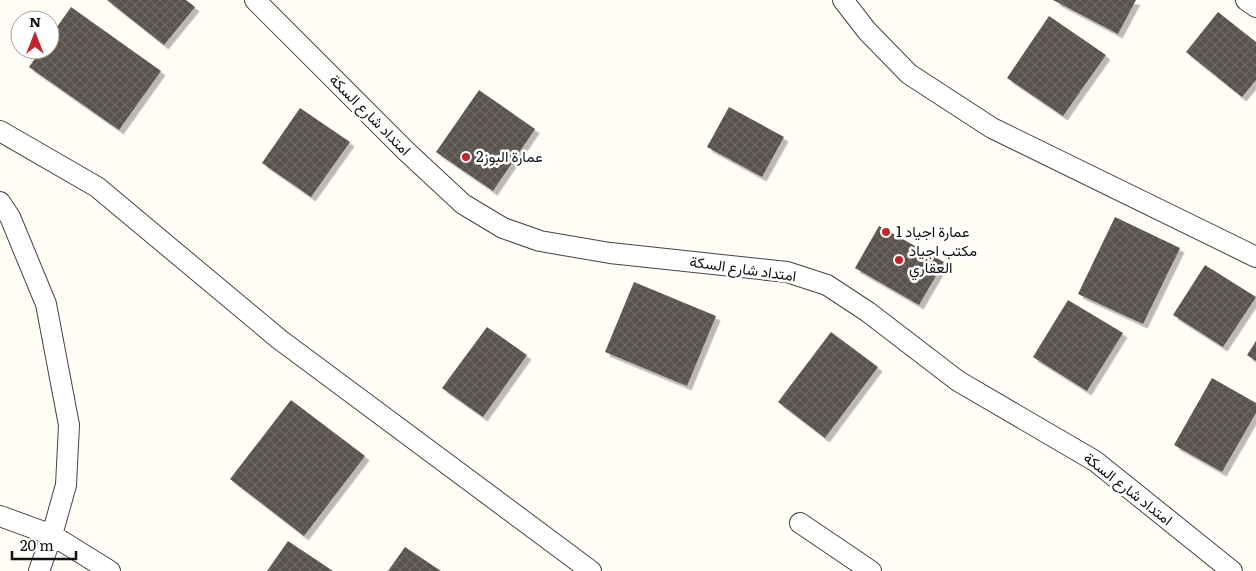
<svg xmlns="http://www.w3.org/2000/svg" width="1256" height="571" viewBox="0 0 1256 571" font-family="Literata,Vazirmatn,serif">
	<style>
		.building { fill: url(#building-cross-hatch); filter: url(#shadow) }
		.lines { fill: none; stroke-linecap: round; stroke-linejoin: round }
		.minor-casing { stroke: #444; stroke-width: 22 }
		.minor { stroke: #fff; stroke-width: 20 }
		.poi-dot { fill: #c4262e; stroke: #fff; stroke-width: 2 }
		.labels { text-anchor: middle; stroke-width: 5; stroke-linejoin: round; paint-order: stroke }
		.street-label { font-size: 15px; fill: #111; stroke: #fff }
		.poi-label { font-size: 15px; fill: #111; stroke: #fff; text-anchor: start }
	</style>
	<defs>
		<pattern id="building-cross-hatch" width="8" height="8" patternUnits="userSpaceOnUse" patternTransform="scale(1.25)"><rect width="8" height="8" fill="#5a524d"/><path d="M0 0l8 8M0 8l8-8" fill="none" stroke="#6d6662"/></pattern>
		<filter id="shadow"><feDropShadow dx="4.5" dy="4.5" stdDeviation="0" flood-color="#0004"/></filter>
	</defs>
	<rect width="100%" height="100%" fill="#fffdf5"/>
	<path class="building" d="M107 0H186L195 7 164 45Z
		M1053 0H1136L1118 34Z
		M71 7 161 71 119 130 29 67 41 50H50V37Z
		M1218 12 1256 42V80L1242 97 1186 52Z
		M1049 16 1106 55 1063 116 1007 78Z
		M479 90 535 129 493 191 436 152Z
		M729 107 784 137 762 177 707 147Z
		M300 108 350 142 311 197 262 163Z
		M1115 217 1180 248 1143 324 1078 294Z
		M879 226 944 262 919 305 855 268Z
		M1205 265 1256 297 1223 347 1173 315Z
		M634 282 716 316 687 386 605 352Z
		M1068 300 1123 333 1087 391 1033 357Z
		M487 327 527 355 483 417 442 388Z
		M831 332 878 367 825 438 778 402Z
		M1256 341V361L1247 355Z
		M1212 378 1256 403V413L1222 472 1174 445Z
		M291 400 365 456 304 536 230 479Z
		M288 541 333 571H267Z
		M405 547 441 571H388Z"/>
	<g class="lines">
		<defs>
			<path id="minor" d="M255 0 407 152 463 204 503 228 540 241 610 253 787 272 827 285 868 312 958 381 1095 461 1232 571
				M843 0 867 31 909 74 992 128 1256 257
				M1246 0 1256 7
				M0 131 97 187 279 339 591 571
				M0 202 10 217 46 304 69 425 66 485 52 535 39 571
				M0 516 52 535 110 571
				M800 523 871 571"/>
		</defs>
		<use href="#minor" class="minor-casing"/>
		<use href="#minor" class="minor"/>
	</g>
	<g class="poi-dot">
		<circle cx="466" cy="157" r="5"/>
		<circle cx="886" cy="232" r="5"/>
		<circle cx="899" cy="260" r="5"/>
	</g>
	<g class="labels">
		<g class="street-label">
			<text transform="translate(370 115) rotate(45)" y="5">امتداد شارع السكة</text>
			<text transform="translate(743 269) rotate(8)" y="5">امتداد شارع السكة</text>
			<text transform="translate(1128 489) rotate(38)" y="5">امتداد شارع السكة</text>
		</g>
		<g class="poi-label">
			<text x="476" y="162">عمارة البوز2</text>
			<text x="896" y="237">عمارة اجياد 1</text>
			<text x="909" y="256">مكتب اجياد<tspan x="909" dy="17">العقاري</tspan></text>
		</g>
	</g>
	<g transform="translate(35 35)"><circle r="24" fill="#ffffff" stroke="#a0a0a0"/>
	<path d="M0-4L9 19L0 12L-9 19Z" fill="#c4262e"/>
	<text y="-8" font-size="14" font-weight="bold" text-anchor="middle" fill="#111111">N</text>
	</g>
	<path d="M12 551v8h64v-8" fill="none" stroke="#111111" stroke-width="2.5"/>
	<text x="20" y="551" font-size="15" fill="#111111" stroke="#ffffff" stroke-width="4" paint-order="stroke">20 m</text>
</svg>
